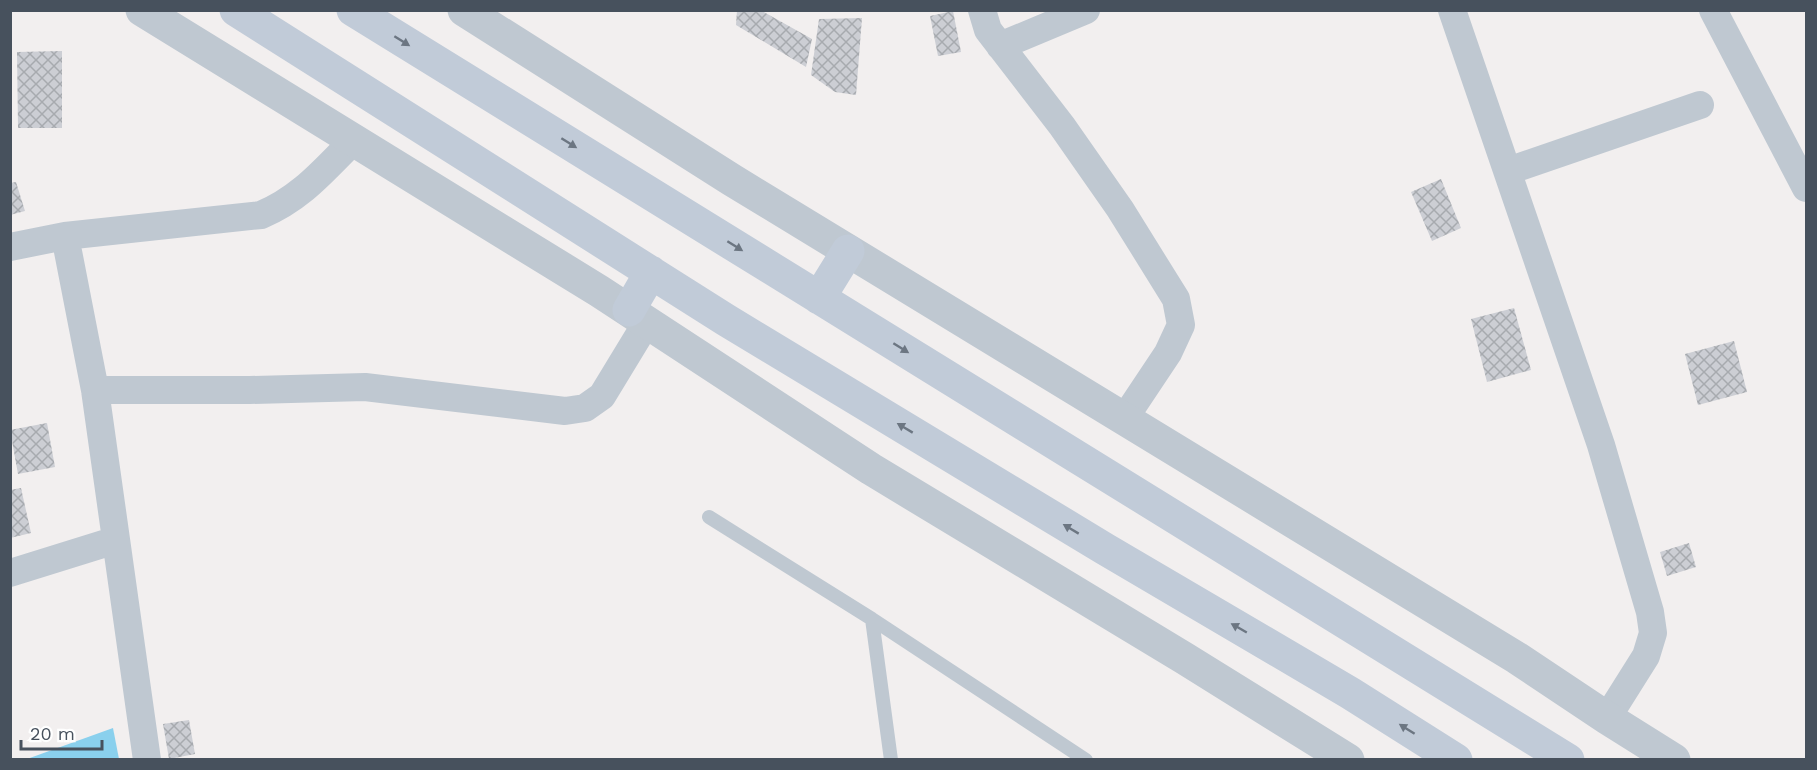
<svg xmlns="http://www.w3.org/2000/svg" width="1817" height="770" viewBox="0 0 1817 770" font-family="'Work Sans',sans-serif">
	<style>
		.water { fill: #8ad0ed }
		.building { fill: url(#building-cross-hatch) }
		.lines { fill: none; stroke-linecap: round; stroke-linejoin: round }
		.service { stroke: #bfc8d1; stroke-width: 14 }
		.minor { stroke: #bfc8d1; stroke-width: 28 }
		.tertiary { stroke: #bfc8d1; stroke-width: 33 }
		.secondary { stroke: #c1cbd8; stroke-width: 33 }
		.oneway { fill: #6c7682 }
	</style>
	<defs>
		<pattern id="building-cross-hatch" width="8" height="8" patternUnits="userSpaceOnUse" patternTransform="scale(1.5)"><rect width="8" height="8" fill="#ccced4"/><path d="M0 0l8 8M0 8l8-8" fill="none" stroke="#a7aaaf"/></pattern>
	</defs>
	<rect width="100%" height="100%" fill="#f2efef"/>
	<path class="water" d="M113 728 119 759H27Z"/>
	<path class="building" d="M737 10H760L812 39 806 67 736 25Z
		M953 11 961 52 938 56 930 16Z
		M862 18 856 95 835 92 811 75 819 19Z
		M62 51V128H18L17 52Z
		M1441 179 1461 228 1432 241 1411 192Z
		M16 182 25 211 10 215V183Z
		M1514 308 1531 370 1487 382 1471 319Z
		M1734 341 1747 392 1698 405 1685 354Z
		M47 423 55 467 18 474 10 430Z
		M21 488 31 533 10 538V490Z
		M1689 543 1696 567 1667 576 1660 552Z
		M189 720 195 754 169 759 163 724Z"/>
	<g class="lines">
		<path class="service" d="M709 517 872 619 1086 760
			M872 619 891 760"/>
		<path class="minor" d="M982 10 988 30 1062 126 1120 209 1176 299 1181 325 1168 353 1124 419
			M1452 10 1601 445 1650 612 1653 633 1646 656 1607 718
			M1713 10 1806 188
			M1000 46 1086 10
			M1508 171 1700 105
			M65 236 95 390 147 760
			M10 247 65 236 261 215C301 198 323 171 353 141
			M95 390H250L365 387 565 411 585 408 602 396 647 322
			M10 573 116 540"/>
		<path class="tertiary" d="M142 10 599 291 871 469 1184 658 1348 760
			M464 10 732 180 1517 658 1607 718 1674 760"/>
		<path class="secondary" d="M236 10 726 320 1105 549 1350 693 1456 760
			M353 10 1568 760
			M819 298 848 251
			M629 310 651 272"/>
	</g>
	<defs><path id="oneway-solid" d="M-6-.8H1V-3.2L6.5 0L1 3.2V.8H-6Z" transform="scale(1.5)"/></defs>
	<g class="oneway">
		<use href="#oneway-solid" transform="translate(402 41) rotate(32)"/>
		<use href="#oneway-solid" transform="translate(569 143) rotate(32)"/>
		<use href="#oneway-solid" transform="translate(735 246) rotate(32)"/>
		<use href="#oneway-solid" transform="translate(901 348) rotate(32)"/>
		<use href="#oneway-solid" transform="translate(905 428) rotate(-149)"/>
		<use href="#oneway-solid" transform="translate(1071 529) rotate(-149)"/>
		<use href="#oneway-solid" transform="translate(1239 628) rotate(-150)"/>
		<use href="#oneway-solid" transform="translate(1407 729) rotate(-148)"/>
	</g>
	<rect width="1817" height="770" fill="none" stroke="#47515d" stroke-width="24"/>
	<path d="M21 740v9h81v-9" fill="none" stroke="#47515d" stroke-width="3"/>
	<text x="30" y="740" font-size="18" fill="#47515d" stroke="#ffffff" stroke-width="4.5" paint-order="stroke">20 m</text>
</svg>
